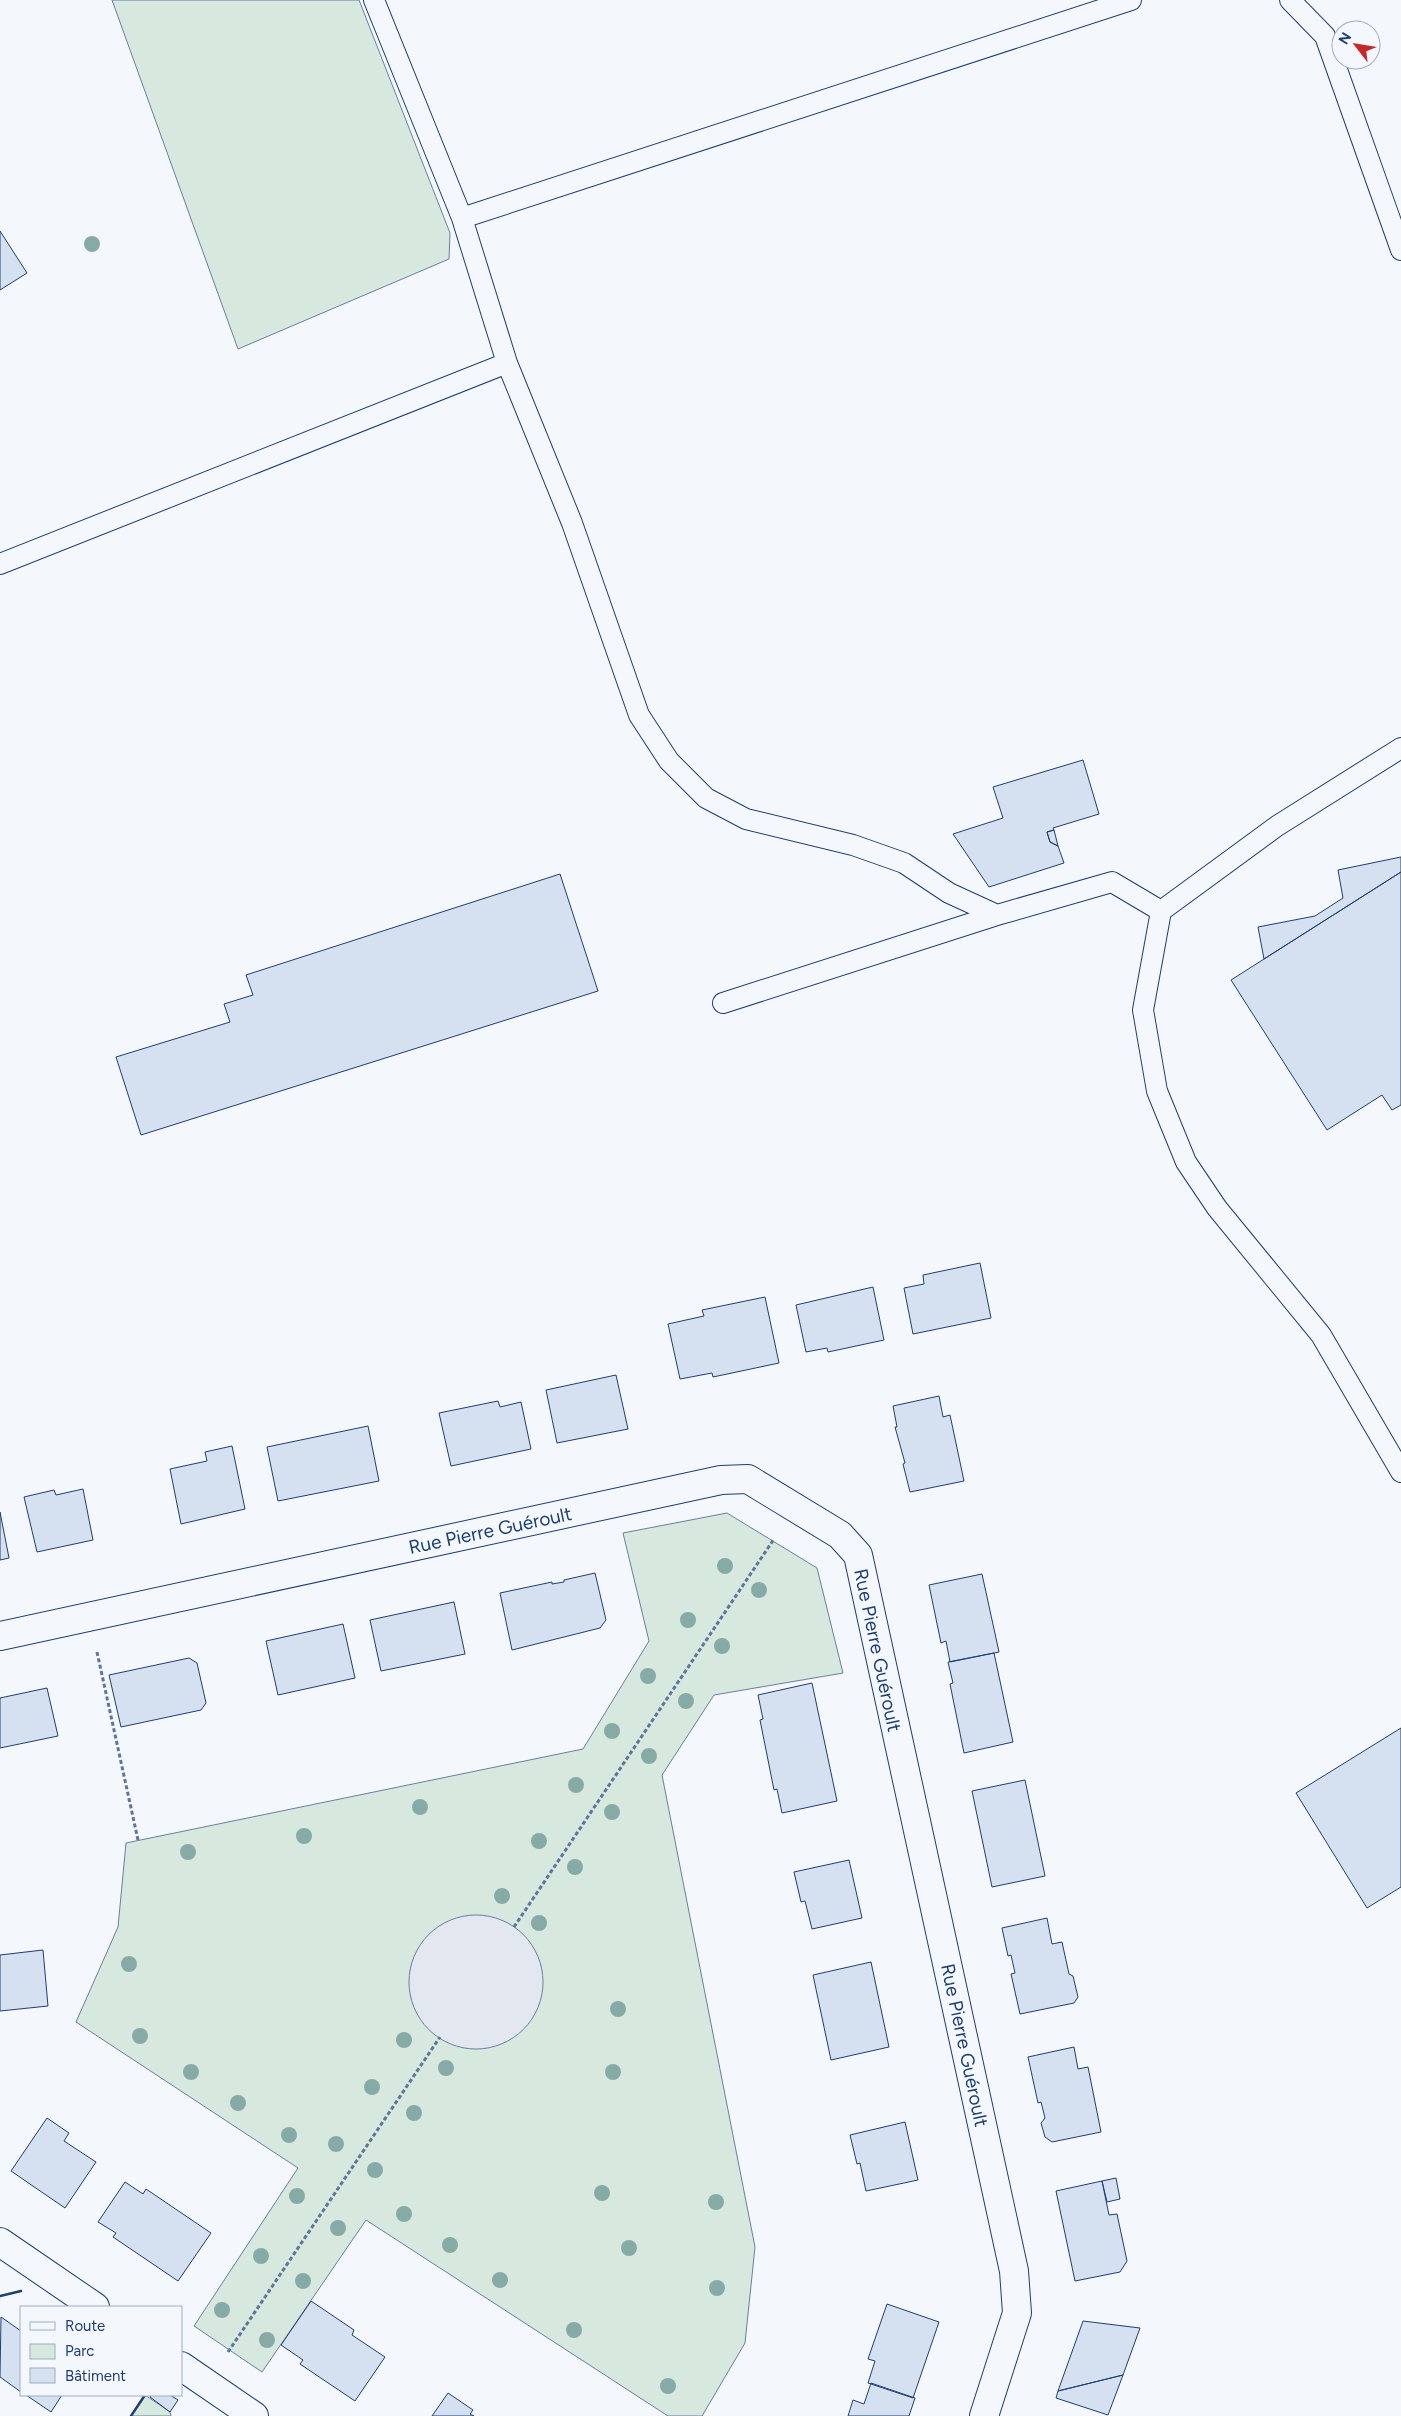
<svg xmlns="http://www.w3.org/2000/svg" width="1401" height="2416" viewBox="0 0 1401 2416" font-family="Figtree,sans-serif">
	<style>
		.green { fill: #d7e8df; stroke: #687fa3 }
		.parking { fill: #e3e8f0; stroke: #687fa3 }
		.building { fill: #d5e0f0; stroke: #1d3f73 }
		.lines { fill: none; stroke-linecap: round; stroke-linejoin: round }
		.service-casing { stroke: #1d3f73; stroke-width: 22 }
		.minor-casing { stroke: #1d3f73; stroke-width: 30 }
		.path { stroke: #5e769c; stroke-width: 3; stroke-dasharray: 4 2.5; stroke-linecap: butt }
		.service { stroke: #f4f7fb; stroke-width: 20 }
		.minor { stroke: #f4f7fb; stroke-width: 28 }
		.wall { stroke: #1d3f73; stroke-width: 2.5 }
		.tree { fill: #86aba6 }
		.labels { text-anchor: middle; stroke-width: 4; stroke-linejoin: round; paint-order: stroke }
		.street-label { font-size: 19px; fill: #1d3f73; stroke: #f4f7fb }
	</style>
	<rect width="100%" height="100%" fill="#f4f7fb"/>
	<path class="green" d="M112 0H359L450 233 449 259 238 349Z
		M727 1513 817 1568 843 1673 714 1695 662 1775 755 2247 745 2343 702 2416H668L366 2220 262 2372 194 2326 298 2168 76 2022 118 1927 126 1843 583 1749 649 1641 623 1533Z
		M145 2395 170 2412 171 2416H131Z"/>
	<path class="parking" d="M409 1982a67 67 0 1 1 134 0a67 67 0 1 1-134 0Z"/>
	<path class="building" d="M0 231 27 273 0 290Z
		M1083 760 1099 814 1053 828 1054 830 1047 832 1050 842 1058 846 1064 863 989 887 953 834 1003 818 993 787Z
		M1054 830 1058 846 1050 842 1047 832Z
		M1401 857V872L1264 959 1258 927 1315 916 1343 898 1338 870Z
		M1401 872V1105L1392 1110 1382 1095 1327 1130 1231 980Z
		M560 874 598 991 141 1135 116 1057 230 1022 224 1004 253 995 246 975Z
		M980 1263 991 1318 913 1334 904 1288 924 1284 923 1275Z
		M873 1287 884 1340 828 1352 827 1348 806 1352 796 1305Z
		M765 1297 779 1363 713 1377 712 1373 680 1379 668 1324 704 1316 702 1310Z
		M616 1375 628 1429 557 1443 546 1390Z
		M939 1396 943 1417 950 1415 964 1481 910 1492 903 1464 905 1463 895 1427H897L893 1406Z
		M498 1401 500 1407 521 1402 531 1449 451 1466 439 1413Z
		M368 1426 379 1481 278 1501 267 1447Z
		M232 1446 245 1509 181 1524 170 1469 207 1461 205 1452Z
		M83 1489 93 1540 37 1552 24 1497 54 1490 56 1495Z
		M0 1512 9 1558 0 1560Z
		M595 1573 606 1620 600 1628 512 1650 500 1593 552 1582V1584L564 1582V1580Z
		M982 1574 999 1652 950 1662 946 1641 941 1643 929 1585Z
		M454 1602 465 1654 381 1671 370 1620Z
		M343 1624 355 1678 278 1695 266 1641Z
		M994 1653 1013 1742 964 1753 950 1684 953 1683 948 1662Z
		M189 1658 197 1663 206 1703 201 1710 121 1727 109 1675Z
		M812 1683 837 1801 782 1813 777 1789 774 1790 760 1720 763 1719 758 1695Z
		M47 1688 58 1736 0 1748V1698Z
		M1401 1728V1887L1367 1908 1296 1793Z
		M1025 1780 1045 1876 992 1887 972 1791Z
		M849 1860 862 1918 812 1929 805 1901 801 1902 794 1872Z
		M1047 1918 1052 1944 1062 1942 1069 1974 1073 1976 1078 1997 1074 2003 1020 2014 1011 1974 1015 1973 1011 1955 1008 1956 1002 1928Z
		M43 1950 48 2006 0 2011V1955Z
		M871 1962 889 2047 831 2060 813 1975Z
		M1074 2047 1078 2069 1088 2067 1101 2132 1052 2142 1045 2137 1041 2123 1045 2118 1041 2102 1038 2103 1028 2057Z
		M47 2118 69 2133 64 2141 96 2162 65 2208 11 2171Z
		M905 2122 918 2180 866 2191 860 2163 857 2164 850 2135Z
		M1116 2178 1120 2199 1107 2202 1102 2181Z
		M1102 2181 1109 2215 1117 2214 1127 2261 1120 2272 1075 2281 1056 2191Z
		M125 2182 143 2194 146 2189 211 2233 178 2281 113 2237 116 2233 98 2222Z
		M311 2301 354 2330 352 2335 385 2357 355 2401 300 2364 303 2360 281 2345Z
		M887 2304 939 2322 913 2398 868 2383 875 2361 868 2359Z
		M1 2317 21 2331V2392L0 2377Z
		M1083 2321 1140 2328 1123 2375 1058 2391Z
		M1123 2375 1108 2415 1056 2398 1058 2391Z
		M871 2383 915 2398 909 2416H848L853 2400 864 2404Z
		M448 2393 473 2410 470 2414 474 2416H432Z
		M26 2395H62L51 2412Z
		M152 2395H170L178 2400 170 2412 150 2397Z"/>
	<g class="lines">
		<defs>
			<path id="service" d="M374 0 462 218 1131 0
				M1290 0 1325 36 1401 250
				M462 218 507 363 572 523 639 715 669 761 706 798 746 819 853 845 904 863 949 893 997 915
				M0 564 507 363
				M1401 748 1277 826 1161 911 1143 1010 1157 1091 1186 1162 1217 1208 1321 1335 1401 1472
				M723 1003 997 915 1112 882 1161 911"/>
			<path id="minor" d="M0 1636 721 1480 748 1479 840 1535 858 1555 1014 2271 1017 2313 984 2416
				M0 2242 95 2307
				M181 2366 254 2416"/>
		</defs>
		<use href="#service" class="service-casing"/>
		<use href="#minor" class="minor-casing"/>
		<path class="path" d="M97 1652 138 1840
			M514 1927 774 1539
			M228 2352 440 2037"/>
		<use href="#service" class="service"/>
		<use href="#minor" class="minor"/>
		<path class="wall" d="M0 2296 21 2291
			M131 2416 145 2395"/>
	</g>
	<g class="tree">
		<circle cx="92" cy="244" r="8"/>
		<circle cx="725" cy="1566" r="8"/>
		<circle cx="759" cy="1590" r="8"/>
		<circle cx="688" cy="1620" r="8"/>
		<circle cx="722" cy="1646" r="8"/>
		<circle cx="648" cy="1676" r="8"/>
		<circle cx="686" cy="1701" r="8"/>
		<circle cx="612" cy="1731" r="8"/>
		<circle cx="649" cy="1756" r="8"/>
		<circle cx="576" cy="1785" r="8"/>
		<circle cx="420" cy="1807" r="8"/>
		<circle cx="612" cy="1812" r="8"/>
		<circle cx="304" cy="1836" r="8"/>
		<circle cx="539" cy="1841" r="8"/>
		<circle cx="188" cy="1852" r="8"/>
		<circle cx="575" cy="1867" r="8"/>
		<circle cx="502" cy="1896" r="8"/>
		<circle cx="539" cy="1923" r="8"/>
		<circle cx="129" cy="1964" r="8"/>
		<circle cx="618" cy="2009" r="8"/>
		<circle cx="140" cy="2036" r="8"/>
		<circle cx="404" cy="2040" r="8"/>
		<circle cx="446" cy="2068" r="8"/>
		<circle cx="191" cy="2072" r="8"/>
		<circle cx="613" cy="2072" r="8"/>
		<circle cx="372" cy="2087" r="8"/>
		<circle cx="238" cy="2103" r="8"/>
		<circle cx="414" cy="2113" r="8"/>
		<circle cx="289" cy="2135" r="8"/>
		<circle cx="336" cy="2144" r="8"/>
		<circle cx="375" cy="2170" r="8"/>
		<circle cx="602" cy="2193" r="8"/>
		<circle cx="297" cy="2196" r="8"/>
		<circle cx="716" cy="2202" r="8"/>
		<circle cx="404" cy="2214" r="8"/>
		<circle cx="338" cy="2228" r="8"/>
		<circle cx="450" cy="2245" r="8"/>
		<circle cx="629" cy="2248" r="8"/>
		<circle cx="261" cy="2256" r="8"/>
		<circle cx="500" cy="2280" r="8"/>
		<circle cx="303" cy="2281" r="8"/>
		<circle cx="717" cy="2288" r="8"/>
		<circle cx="222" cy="2310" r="8"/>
		<circle cx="574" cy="2330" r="8"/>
		<circle cx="267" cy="2340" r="8"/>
		<circle cx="668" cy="2386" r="8"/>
	</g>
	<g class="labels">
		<g class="street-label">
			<text transform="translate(490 1530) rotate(-12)" y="7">Rue Pierre Guéroult</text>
			<text transform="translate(878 1650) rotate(78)" y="7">Rue Pierre Guéroult</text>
			<text transform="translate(965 2045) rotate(78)" y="7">Rue Pierre Guéroult</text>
		</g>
	</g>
	<rect x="20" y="2306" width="162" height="90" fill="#f4f7fb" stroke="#9eadc5"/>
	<rect x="30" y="2322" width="25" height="8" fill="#f4f7fb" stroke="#9eadc5"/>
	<text x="65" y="2331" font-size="15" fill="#1d3f73">Route</text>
	<rect x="30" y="2344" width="25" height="15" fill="#d7e8df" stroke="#9eadc5"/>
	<text x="65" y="2356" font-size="15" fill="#1d3f73">Parc</text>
	<rect x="30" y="2368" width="25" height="15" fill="#d5e0f0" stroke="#9eadc5"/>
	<text x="65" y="2381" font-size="15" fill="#1d3f73">Bâtiment</text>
	<g transform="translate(1356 45) rotate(301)"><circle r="24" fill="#f4f7fb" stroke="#9eadc5"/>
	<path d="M0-4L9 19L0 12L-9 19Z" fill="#c62828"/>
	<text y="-8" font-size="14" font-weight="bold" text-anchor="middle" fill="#1d3f73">N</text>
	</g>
</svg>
